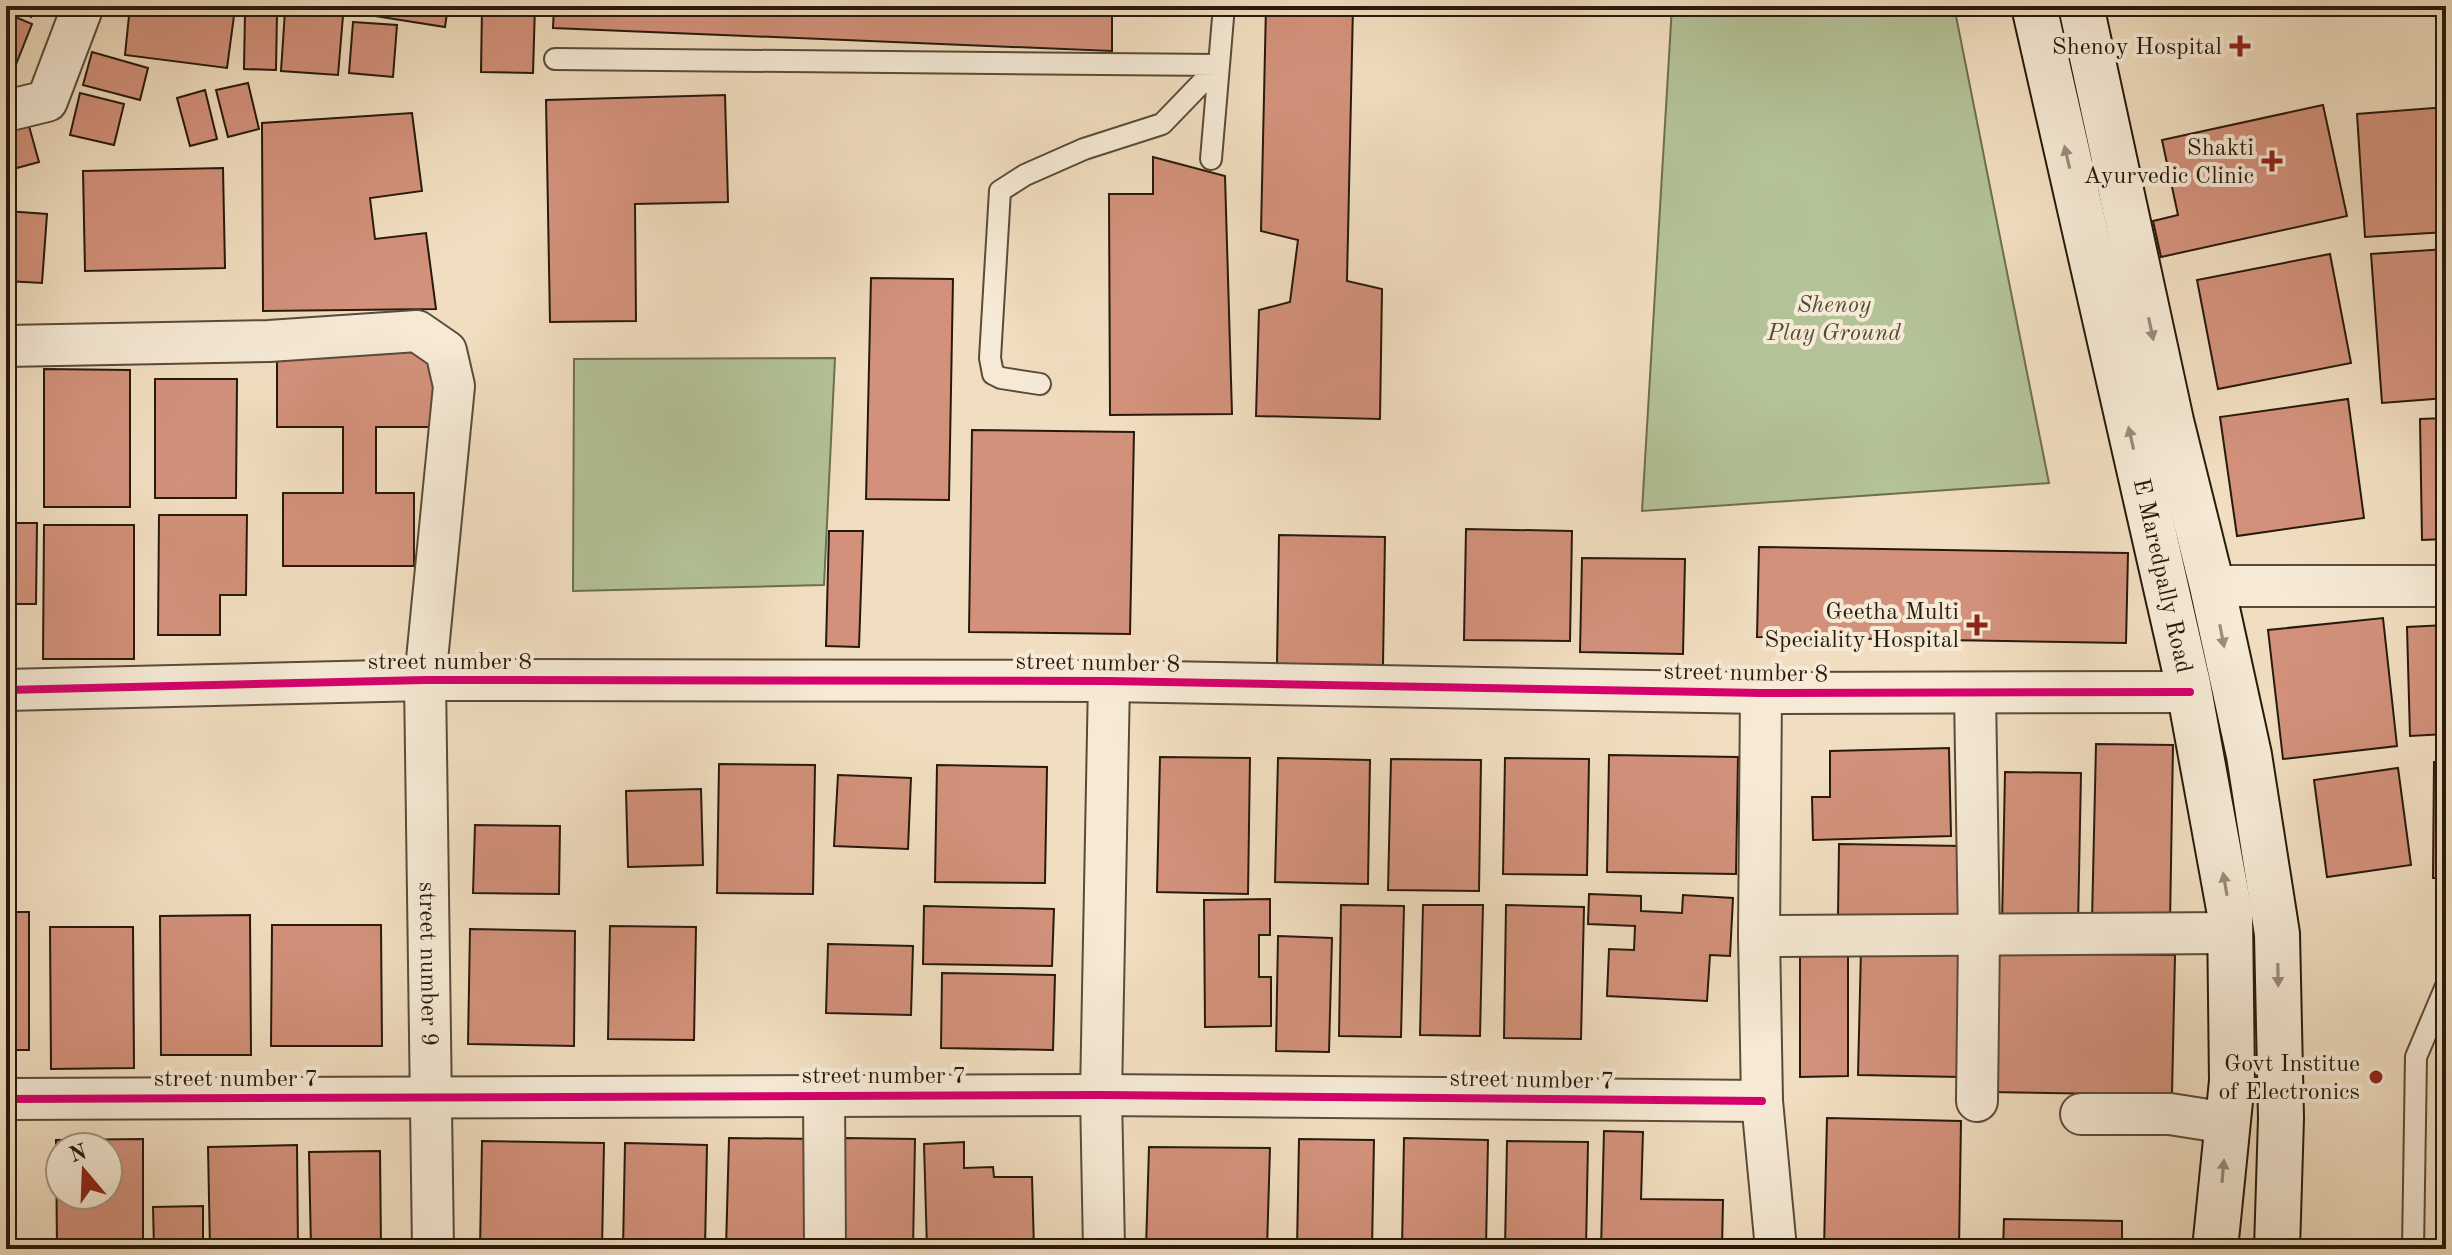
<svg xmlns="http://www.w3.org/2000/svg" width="2452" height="1255" viewBox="0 0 2452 1255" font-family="'Old Standard TT',serif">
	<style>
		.green { fill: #b4c297; stroke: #6e6e52; stroke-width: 2 }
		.building { fill: #d3917b; stroke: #271a0c; stroke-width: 2; fill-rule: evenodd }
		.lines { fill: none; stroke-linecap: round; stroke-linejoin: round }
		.lane-casing { stroke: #5a4b39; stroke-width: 24 }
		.street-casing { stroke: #5a4b39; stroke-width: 44 }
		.secondary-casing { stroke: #271a0c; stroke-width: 48 }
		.lane { stroke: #f6ead6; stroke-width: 20 }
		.street { stroke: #f6ead6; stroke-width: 40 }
		.secondary { stroke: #f6ead6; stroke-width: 44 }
		.cycleway-casing { stroke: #f6ead6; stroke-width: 13 }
		.cycleway { stroke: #d6006c; stroke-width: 8 }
		.oneway { fill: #998c7b }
		.poi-dot { fill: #8f2418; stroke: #f6ead6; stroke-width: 3 }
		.labels { text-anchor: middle; stroke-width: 8; stroke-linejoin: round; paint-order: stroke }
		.poi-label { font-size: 24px; fill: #271a0c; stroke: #f6ead6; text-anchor: end }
		.park-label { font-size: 24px; font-style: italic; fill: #514c36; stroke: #f6ead6 }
		.street-label { font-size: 24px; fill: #271a0c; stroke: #f6ead6 }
	</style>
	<rect width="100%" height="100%" fill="#f1dec0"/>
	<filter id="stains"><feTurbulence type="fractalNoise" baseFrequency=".0025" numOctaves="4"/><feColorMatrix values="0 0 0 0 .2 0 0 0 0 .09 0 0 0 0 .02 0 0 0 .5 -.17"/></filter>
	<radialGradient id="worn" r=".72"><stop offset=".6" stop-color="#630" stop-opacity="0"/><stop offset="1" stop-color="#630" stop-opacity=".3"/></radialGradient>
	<path class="green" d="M1672 6H1954L2049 483 1642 511Z
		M835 358 824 585 573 591 574 359Z"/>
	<path class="building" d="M6 6H35L31 17Z
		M130 6 234 16 227 68 125 55Z
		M278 6H354L353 13Z
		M363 6H448L445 27 362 14Z
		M482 6H535L533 73 481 72Z
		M554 6H1112V51L553 28Z
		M1266 6H1353L1347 281 1382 289 1380 419 1256 416 1259 310 1290 302 1298 240 1261 231Z
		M285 11 343 16 338 75 281 71Z
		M245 12 277 13 276 70 244 69Z
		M6 13 32 24 11 77 6 75Z
		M353 22 397 25 393 77 349 73Z
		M92 52 148 68 140 100 83 85Z
		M248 83 259 129 228 137 216 90Z
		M205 90 217 139 190 146 177 98Z
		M80 93 124 104 114 145 70 135Z
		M725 95 728 202 635 204 636 321 550 322 546 100Z
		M2323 105 2347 216 2161 257 2153 221 2178 215 2162 140Z
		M2446 107V232L2365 237 2357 114Z
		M412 113 422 191 370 198 375 239 426 233 436 309 263 311 262 123Z
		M27 119 39 162 6 171V125Z
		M1153 157 1225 176 1232 414 1110 415 1109 194H1153Z
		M223 168 225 268 85 271 83 171Z
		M6 211 47 214 42 283 6 281Z
		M2446 249V398L2382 403 2371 254Z
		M2330 254 2351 363 2218 389 2197 280Z
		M871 278 953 279 949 500 866 499Z
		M438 349V427H376V493H414V566H283V493H343V427H277V350Z
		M44 369 130 370V507H44Z
		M155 379H237L236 498H155Z
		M2348 399 2364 518 2237 536 2220 417Z
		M2446 418V539L2422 540 2420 419Z
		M972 430 1134 432 1130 634 969 632Z
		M159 515H247L246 595H220V635H158Z
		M6 523H37L36 604H6Z
		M44 525H134V659H43Z
		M1466 529 1572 531 1570 641 1464 640Z
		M829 531H863L859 647 826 646Z
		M1279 535 1385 537 1383 665 1277 664Z
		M1759 547 2128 553 2126 643 1757 637Z
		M1582 558 1685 559 1683 654 1580 652Z
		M2383 618 2397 746 2283 759 2268 630Z
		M2446 625V734L2410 736 2407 627Z
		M2096 744 2173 745 2170 923 2092 921Z
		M1949 748 1951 836 1813 840 1812 797H1830V751Z
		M1609 755 1738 757 1736 874 1607 872Z
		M1160 757 1250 758 1248 894 1157 892Z
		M1278 758 1370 760 1368 884 1275 882Z
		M1505 758 1589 759 1587 875 1503 874Z
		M1391 759 1481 760 1479 891 1388 890Z
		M2434 762H2446V878H2433Z
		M719 764 815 765 813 894 717 893Z
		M937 765 1047 767 1045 883 935 882Z
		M2398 768 2411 865 2327 877 2314 780Z
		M2005 772 2081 773 2078 926 2002 925Z
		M838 775 911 778 908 849 834 846Z
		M701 789 703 865 628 867 626 791Z
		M475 825 560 826 559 894 473 893Z
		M1839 844 1962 846 1961 918 1838 916Z
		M1589 894 1641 896V911L1682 913 1683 895 1733 898 1730 956 1710 955 1707 1001 1607 996 1609 949 1634 950 1635 926 1588 924Z
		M1270 899V935H1259V977H1271V1026L1205 1027 1204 900Z
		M1341 905 1404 906 1401 1037 1339 1036Z
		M1423 905H1483L1480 1036 1420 1035Z
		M1506 905 1584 907 1581 1039 1504 1038Z
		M924 906 1054 909 1052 966 923 964Z
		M6 912H29V1050H6Z
		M250 915 251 1055H161L160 916Z
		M272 925H381L382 1046H271Z
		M610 926 696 927 694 1040 608 1039Z
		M50 927H133L134 1068 51 1069Z
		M470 929 575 931 574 1046 468 1044Z
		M1278 936 1332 938 1329 1052 1276 1051Z
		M828 944 913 946 911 1015 826 1013Z
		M1848 946V1076L1800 1077V947Z
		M1861 949 1962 951 1960 1077 1858 1075Z
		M1991 953 2175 955 2172 1095 1989 1092Z
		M942 973 1055 975 1053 1050 941 1048Z
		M1827 1118 1961 1121 1959 1249H1824Z
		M1604 1131 1643 1132 1641 1199 1723 1200 1722 1249H1601Z
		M729 1138 819 1139 817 1249H726Z
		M845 1138 915 1139 913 1249H843Z
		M1404 1138 1488 1140 1486 1249H1402Z
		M143 1139V1249H57L56 1140ZM60 1147H108V1195H60Z
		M1299 1139 1374 1140 1372 1249H1297Z
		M482 1141 604 1143 602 1249H480Z
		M1507 1141 1588 1142 1586 1249H1505Z
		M964 1142V1168L993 1167 994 1177H1032L1034 1249H927L924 1144Z
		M625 1143 707 1145 705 1249H623Z
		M297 1145 298 1249H210L208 1147Z
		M1149 1147 1270 1148 1267 1249H1146Z
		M380 1151 381 1249H311L309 1152Z
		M203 1206V1249H154L153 1207Z
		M2004 1219 2122 1221V1249H2003Z"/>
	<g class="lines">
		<defs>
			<path id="lane" d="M555 59 1219 65
				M1211 159 1224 6
				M1040 384 1001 378 993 374 990 358 1000 191 1025 175 1084 149 1162 124 1219 65
				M2413 1249 2416 1057 2446 986"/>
			<g id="street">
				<path d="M6 111 47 101 83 6"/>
				<path id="s1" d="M6 346 269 341 417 331 446 351 454 386 425 680 433 1249"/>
				<path d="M2212 586H2446"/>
				<path d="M6 690 425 680 1109 681 1761 693 2190 692"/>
				<path d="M1761 693 1759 936 1762 1101 1776 1249"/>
				<path d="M1975 694 1979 936 1977 1101"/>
				<path d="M1759 936 2231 933"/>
				<path d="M824 1095 825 1249"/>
				<path d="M6 1099 1101 1095 1762 1101"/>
				<path d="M2081 1114H2170L2227 1123"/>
				<path d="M1104 1249 1101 1095 1109 681"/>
			</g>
			<g id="secondary">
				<path id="s2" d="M2034 6 2188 684 2230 914 2232 1081 2215 1249"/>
				<path d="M2081 6 2171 421 2212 586 2249 755 2277 934 2281 1118 2277 1249"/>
			</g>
		</defs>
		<use href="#lane" class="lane-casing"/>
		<use href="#street" class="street-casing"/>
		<use href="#secondary" class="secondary-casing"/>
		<use href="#lane" class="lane"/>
		<use href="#street" class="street"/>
		<use href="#secondary" class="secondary"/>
		<defs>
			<path id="cycleway" d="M6 690 425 680 1109 681 1761 693 2190 692
				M6 1099 1101 1095 1762 1101"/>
		</defs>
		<use href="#cycleway" class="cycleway-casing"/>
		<use href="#cycleway" class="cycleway"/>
	</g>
	<defs><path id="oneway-solid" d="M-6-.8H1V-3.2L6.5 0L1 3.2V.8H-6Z" transform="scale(2)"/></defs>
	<g class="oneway">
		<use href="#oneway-solid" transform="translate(2067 157) rotate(-103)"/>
		<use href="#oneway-solid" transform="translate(2151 329) rotate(78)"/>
		<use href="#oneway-solid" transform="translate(2131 438) rotate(-103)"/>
		<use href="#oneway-solid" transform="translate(2222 636) rotate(79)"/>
		<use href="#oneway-solid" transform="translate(2225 884) rotate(-100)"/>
		<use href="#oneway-solid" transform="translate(2278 975) rotate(89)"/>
		<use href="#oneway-solid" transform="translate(2223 1171) rotate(-85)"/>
	</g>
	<g class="poi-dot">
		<path d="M2236 34h8v8h8v8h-8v8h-8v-8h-8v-8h8z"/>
		<path d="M2268 149h8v8h8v8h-8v8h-8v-8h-8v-8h8z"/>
		<path d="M1973 613h8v8h8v8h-8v8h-8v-8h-8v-8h8z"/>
		<circle cx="2376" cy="1077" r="8"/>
	</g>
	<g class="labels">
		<g class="poi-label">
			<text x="2222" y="54">Shenoy Hospital</text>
			<text x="2254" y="155">Shakti<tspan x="2254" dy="28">Ayurvedic Clinic</tspan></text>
			<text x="1959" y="619">Geetha Multi<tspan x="1959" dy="28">Speciality Hospital</tspan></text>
			<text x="2360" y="1071">Govt Institue<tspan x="2360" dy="28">of Electronics</tspan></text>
		</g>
		<g class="park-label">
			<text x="1834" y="312">Shenoy<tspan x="1834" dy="28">Play Ground</tspan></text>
		</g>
		<g class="street-label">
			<text dy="8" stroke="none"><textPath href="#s2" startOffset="584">E Maredpally Road</textPath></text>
			<text x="450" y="669">street number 8</text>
			<text transform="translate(1098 662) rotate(1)" y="8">street number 8</text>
			<text transform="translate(1746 672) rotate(1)" y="8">street number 8</text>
			<text dy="8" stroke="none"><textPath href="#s1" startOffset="1062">street number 9</textPath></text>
			<text x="884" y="1083">street number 7</text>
			<text x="236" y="1086">street number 7</text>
			<text transform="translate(1532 1079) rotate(1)" y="8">street number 7</text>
		</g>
	</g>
	<rect width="2452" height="1255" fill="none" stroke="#f1dec0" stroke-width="32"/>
	<rect x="8" y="8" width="2436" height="1239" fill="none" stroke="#271a0c" stroke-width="4"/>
	<rect x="16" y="16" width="2420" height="1223" fill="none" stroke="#271a0c" stroke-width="2"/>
	<g transform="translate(84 1171) rotate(341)"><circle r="38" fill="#f6ead6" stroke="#a39785" stroke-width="2"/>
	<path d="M0-6L14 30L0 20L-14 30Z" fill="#8f2418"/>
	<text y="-12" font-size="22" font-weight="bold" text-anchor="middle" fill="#271a0c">N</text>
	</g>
	<rect width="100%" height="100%" filter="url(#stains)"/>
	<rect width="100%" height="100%" fill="url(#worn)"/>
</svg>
